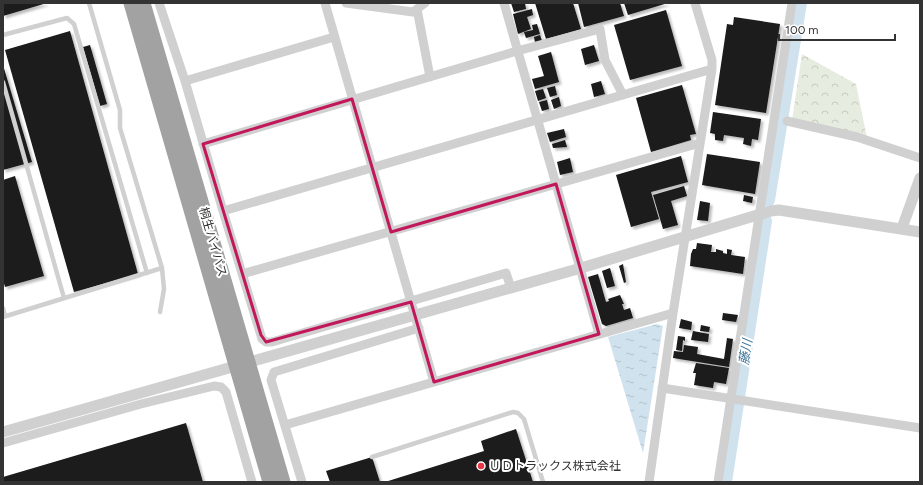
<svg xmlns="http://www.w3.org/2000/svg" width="923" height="485" viewBox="0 0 923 485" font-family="Figtree,'Noto Sans JP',sans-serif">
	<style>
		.forest { fill: url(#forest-crowns) }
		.water { fill: url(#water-ripples) }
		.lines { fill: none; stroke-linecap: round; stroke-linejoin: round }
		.river { stroke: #cfe2ee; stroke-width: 14 }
		.building { fill: #1a1a1a; filter: url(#shadow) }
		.service { stroke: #d0d0d0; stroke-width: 4.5 }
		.minor { stroke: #d0d0d0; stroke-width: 9 }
		.tertiary { stroke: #d0d0d0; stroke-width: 11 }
		.trunk { stroke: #a2a2a2; stroke-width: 15 }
		.marked { fill: none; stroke: #c2185b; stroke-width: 3; stroke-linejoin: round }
		.poi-dot { fill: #e63946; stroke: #fff; stroke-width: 1.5 }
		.labels { text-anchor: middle; stroke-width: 4; stroke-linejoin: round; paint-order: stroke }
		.street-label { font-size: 12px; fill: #333; stroke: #fff }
		.poi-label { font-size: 12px; fill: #333; stroke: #fff; text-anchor: start }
		.water-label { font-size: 13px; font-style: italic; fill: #3f7597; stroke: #fff }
	</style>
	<defs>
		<pattern id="forest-crowns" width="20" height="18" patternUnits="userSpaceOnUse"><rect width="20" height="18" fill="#e6ecdf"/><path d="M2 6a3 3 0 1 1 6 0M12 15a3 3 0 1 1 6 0" fill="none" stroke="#c6cbc0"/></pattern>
		<pattern id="water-ripples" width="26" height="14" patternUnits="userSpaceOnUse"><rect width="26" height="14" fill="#cfe2ee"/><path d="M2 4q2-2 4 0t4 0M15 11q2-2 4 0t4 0" fill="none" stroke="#b2c2cd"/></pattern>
		<filter id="shadow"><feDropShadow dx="2.5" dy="2.5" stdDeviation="1" flood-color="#0004"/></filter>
	</defs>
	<rect width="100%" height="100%" fill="#fff"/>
	<path class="forest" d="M802 54 856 84 867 138 792 120Z"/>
	<path class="water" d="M657 324 663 326 643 453 608 337Z"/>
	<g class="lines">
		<path class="river" d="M768 200 800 3
			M725 482 765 221"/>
	</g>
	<path class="building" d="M3 3H47L3 16Z
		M511 3H525L526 9 514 12Z
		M535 3H573L581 29 546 39Z
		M578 3H620L624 16 584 27Z
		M624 3H668L628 15Z
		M532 9 533 15 527 17 531 29 518 34 513 14Z
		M666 10 682 66 630 80 614 25Z
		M734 17 780 24 766 113 715 105 727 24 733 25Z
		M537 24 540 34 526 38 524 32 533 30 532 25Z
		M70 31 138 274 74 292 5 50Z
		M540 35 542 41 535 43 534 37Z
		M90 45 107 104 100 106 83 47Z
		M594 45 599 61 585 65 581 49Z
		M551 52 559 82 535 89 532 79 544 76 538 56Z
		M3 65 32 162 3 170Z
		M601 81 605 94 594 97 591 84Z
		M682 85 696 134 690 135 691 140 651 152 636 98Z
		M555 86 557 95 550 97 547 88Z
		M543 89 546 98 538 101 535 91Z
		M559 97 561 106 554 109 551 100Z
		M547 100 549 109 542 111 539 102Z
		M713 112 761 119 758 140 752 139 751 146 743 144 744 138 724 135 723 141 715 140V134L710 133Z
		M564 129 566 137 550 142 547 133Z
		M565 140 567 147 553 148 552 144Z
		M707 154 760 162 755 194 702 185Z
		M681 156 688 182 651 192 659 219 631 227 616 175Z
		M570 158 573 172 560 175 557 162Z
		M15 176 44 276 5 287 3 280V180Z
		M684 186 687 196 671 201 678 225 663 229 653 195Z
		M744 195 753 197 752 203 743 201Z
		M700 201 710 203 708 221 697 220Z
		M697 243 712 245 711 252H716V249L723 251V253L727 254V249L732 250 731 255 745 257 743 274 690 266 691 254 693 249H696Z
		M623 264 626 282 624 283 619 266Z
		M610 268 615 286 607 288 602 271Z
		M598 274 606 302 609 301 608 299 620 295 624 304H622L624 310 630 308 633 318 606 326 602 324 588 277Z
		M723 313 738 315 736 322 722 320Z
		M681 319 692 322 691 330 679 328Z
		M701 325 710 327 709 332 700 331Z
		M693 331 709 334 708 342 691 340Z
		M678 336 685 337V341L683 340 682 351 676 350Z
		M727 338 733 339 729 367 673 358 674 351 683 352 684 345 698 347 697 354 724 359Z
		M696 363 729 368 726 384 714 382 713 388 694 385 696 373H693Z
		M186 423 203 482H3V477Z
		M516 429 533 482H385L484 451 481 441Z
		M372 457 380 482H330L326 471Z"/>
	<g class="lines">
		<path class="service" d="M89 3 120 110V128L162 268 164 289 160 312
			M3 35 67 18 74 24 147 273
			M3 82 64 298
			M3 308 5 316
			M3 317 162 268
			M372 457 513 412 518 413 524 419 543 482"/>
		<path class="minor" d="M159 3 185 81 223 211 262 339 266 342H272L506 273 511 288
			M325 3 434 382
			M346 3 413 12 425 3
			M504 3 599 334
			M417 9 430 77
			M185 81 334 37
			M787 121 857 137 920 158
			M203 144 517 51 600 29 605 60 623 95
			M223 211 712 69
			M242 274 700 143
			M662 388 920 428
			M285 425 673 313
			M3 443 141 404 214 386 221 387 226 392 252 482
			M302 482 271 380 274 372 419 328
			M649 482 673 313 712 69V60L695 3
			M718 482 792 3"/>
		<path class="tertiary" d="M902 228 920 178
			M3 432 581 268 771 211 779 210 920 232"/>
		<path class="trunk" d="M131 3 270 482
			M143 3 283 482"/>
	</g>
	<path class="marked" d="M352 99 391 232 556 184 599 334 434 382 411 302 266 342 261 335 203 144Z"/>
	<circle class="poi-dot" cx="481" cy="466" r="4"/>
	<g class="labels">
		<g class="street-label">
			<text transform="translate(213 242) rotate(74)" y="4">桐生バイパス</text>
		</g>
		<g class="poi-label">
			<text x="489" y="470">ＵＤトラックス株式会社</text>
		</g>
		<g class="water-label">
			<text transform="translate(745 352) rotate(-81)" y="5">藤川</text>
		</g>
	</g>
	<rect width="923" height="485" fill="none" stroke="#333333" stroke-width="8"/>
	<path d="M779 34v6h116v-6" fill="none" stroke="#333333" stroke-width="2"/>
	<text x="785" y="34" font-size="12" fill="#333333" stroke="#ffffff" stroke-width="3" paint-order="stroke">100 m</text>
</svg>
